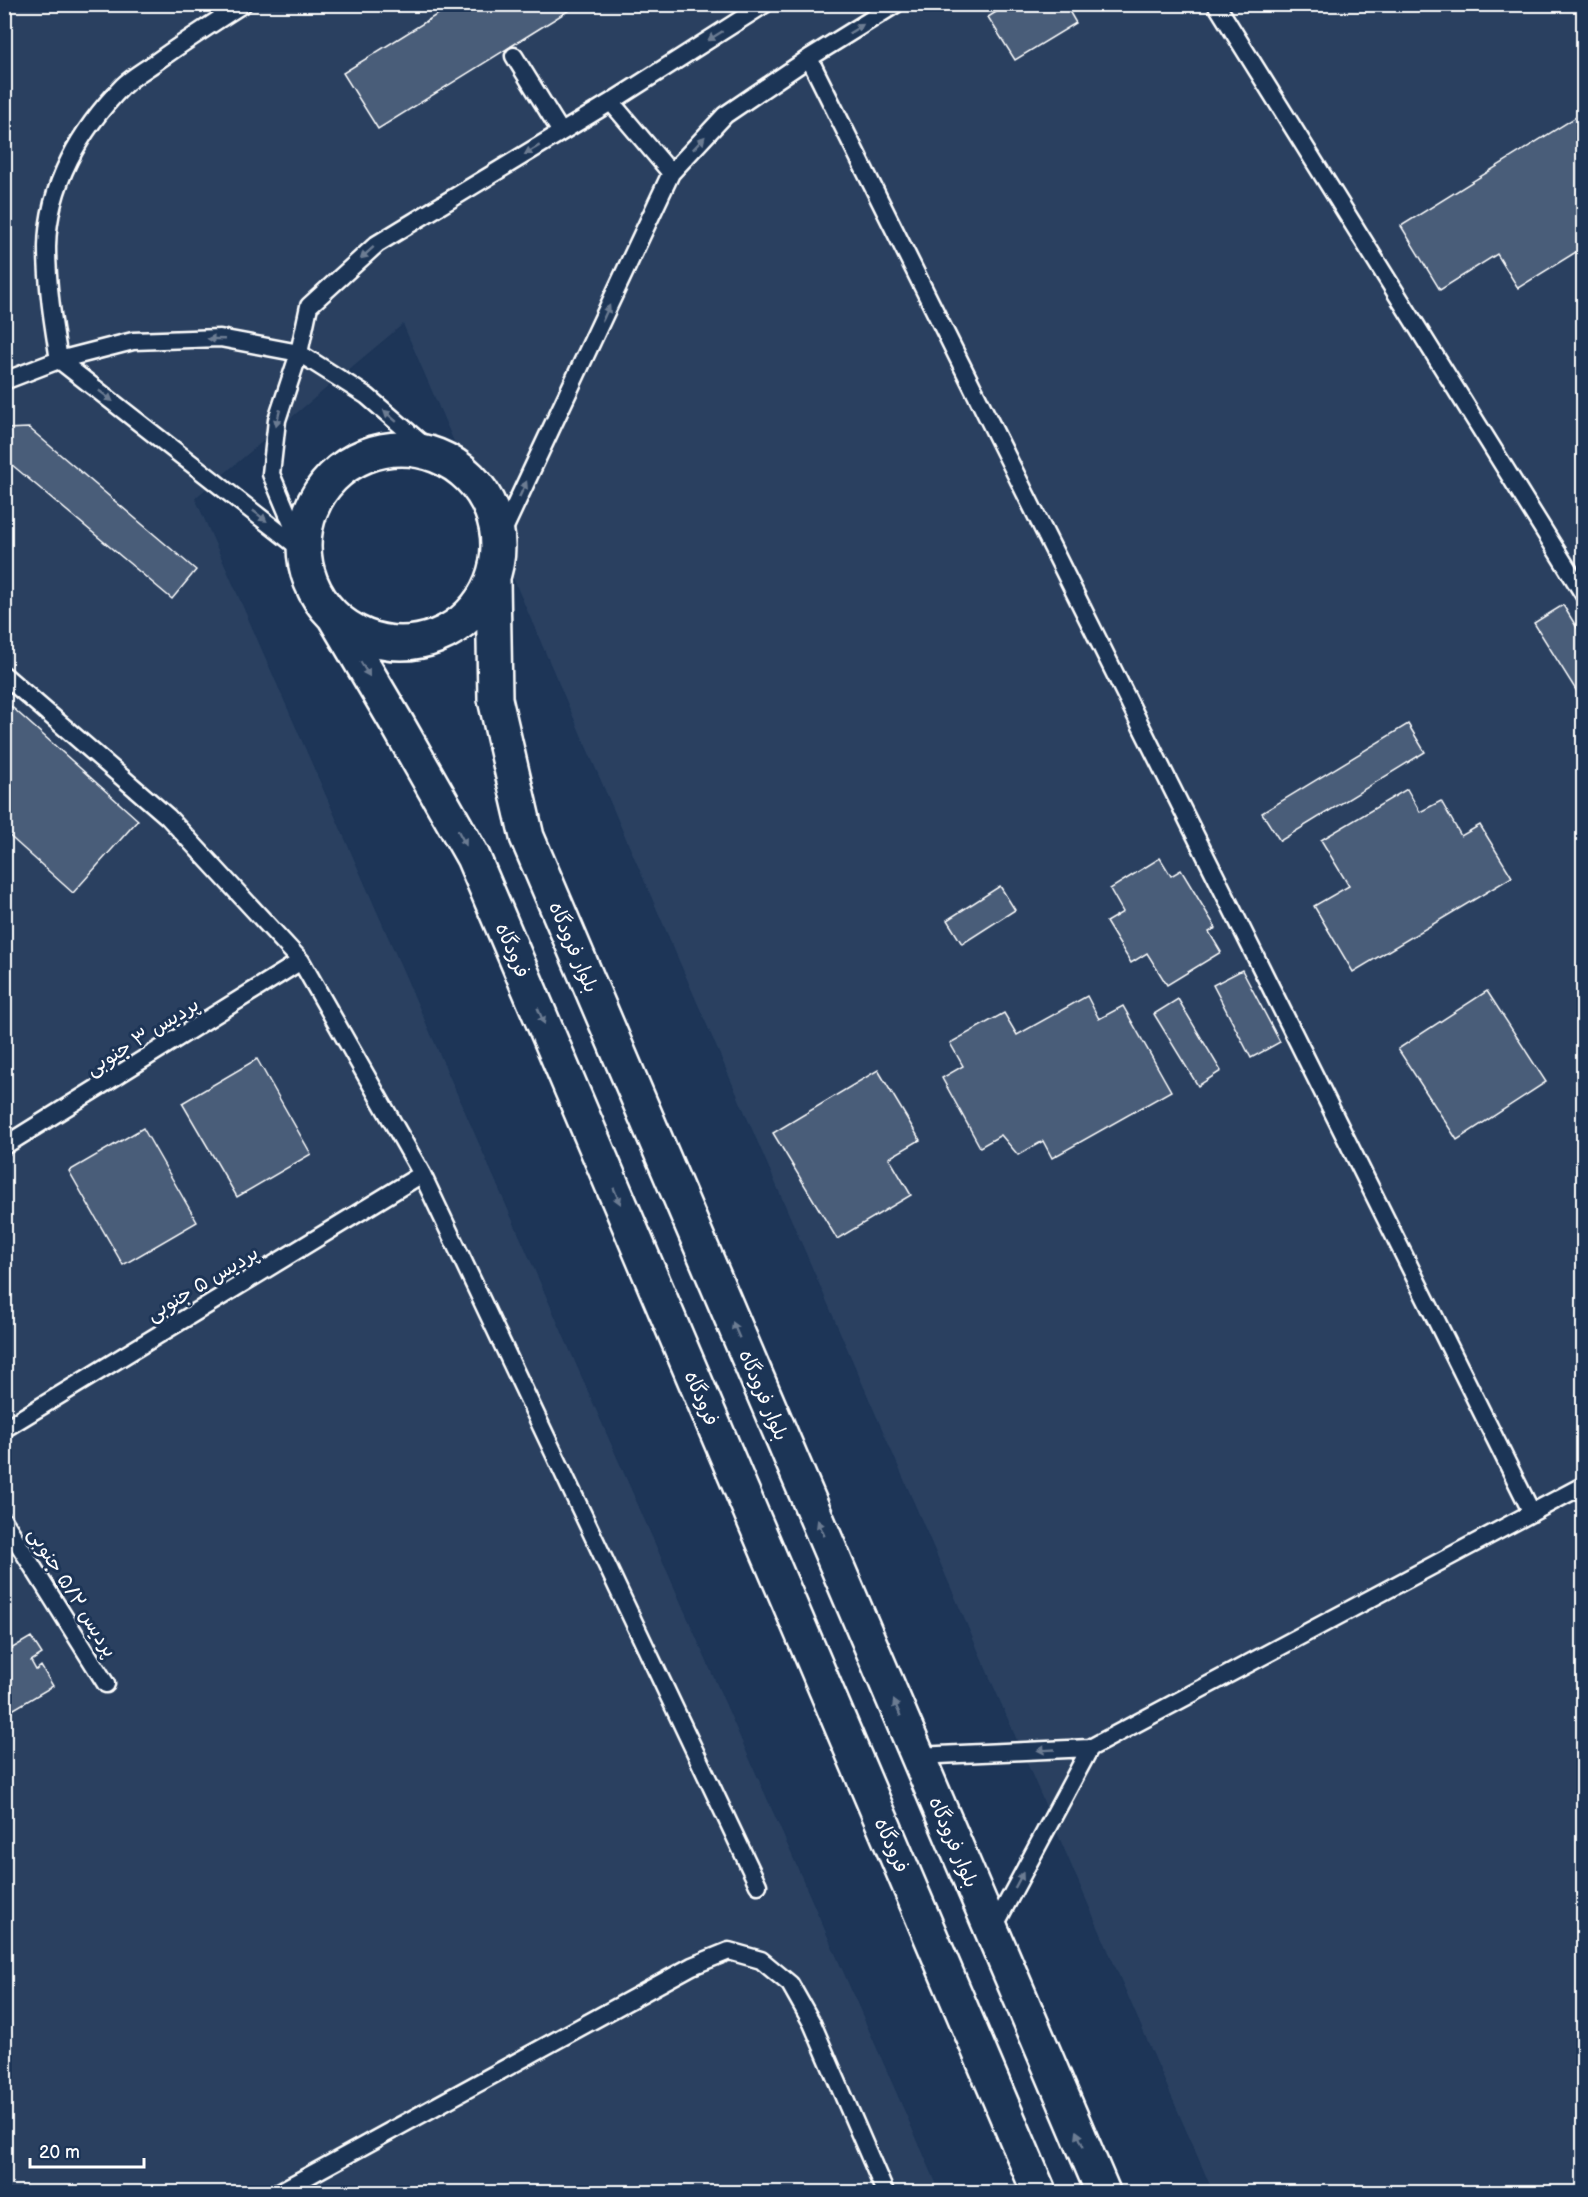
<svg xmlns="http://www.w3.org/2000/svg" width="1588" height="2197" viewBox="0 0 1588 2197" font-family="'Balsamiq Sans','Playpen Sans Arabic',sans-serif">
	<style>
		.built { fill: #2a4161 }
		.building { fill: #4a5d79; stroke: #fff; stroke-width: 1.5 }
		.lines { fill: none; stroke-linecap: round; stroke-linejoin: round }
		.lane-casing { stroke: #fff; stroke-width: 21 }
		.secondary-casing { stroke: #fff; stroke-width: 38 }
		.lane { stroke: #1d3557; stroke-width: 16 }
		.secondary { stroke: #1d3557; stroke-width: 33 }
		.oneway { fill: #6c7c92 }
		.labels { text-anchor: middle; stroke-width: 6; stroke-linejoin: round; paint-order: stroke }
		.street-label { font-size: 20px; fill: #fff; stroke: #1d3557 }
	</style>
	<rect width="100%" height="100%" fill="#1d3557"/>
	<filter id="ink" filterUnits="userSpaceOnUse"><feTurbulence type="fractalNoise" baseFrequency=".0167" numOctaves="2"/><feDisplacementMap in="SourceGraphic" scale="12" xChannelSelector="R" yChannelSelector="G"/><feConvolveMatrix kernelMatrix="1 2 1 2 8 2 1 2 1" color-interpolation-filters="sRGB"/></filter>
	<g filter="url(#ink)">
		<path class="built" d="M5 5H1583V2192H1213L403 324 195 498 940 2192H5Z"/>
		<path class="building" d="M454 4H579L378 129 343 73Z
			M1009 4H1065L1076 23 1015 60 988 17Z
			M1584 112V247L1518 288 1497 254 1440 290 1401 226Z
			M29 428 196 570 172 599 11 464 4 467V429Z
			M1563 605 1584 639V703L1534 623Z
			M4 700 138 820 73 893 4 831Z
			M1408 724 1425 752 1280 841 1262 813Z
			M1407 789 1420 812 1441 801 1461 836 1480 825 1512 877 1353 972 1314 906 1349 886 1321 840Z
			M1160 858 1171 876 1181 870 1216 928 1209 932 1221 952 1167 985 1147 953 1131 963 1106 922 1123 912 1110 889Z
			M1000 886 1015 910 962 944 947 920Z
			M1242 970 1280 1042 1251 1058 1213 985Z
			M1487 991 1546 1082 1457 1140 1398 1049Z
			M1087 996 1099 1019 1123 1006 1171 1091 1052 1158 1043 1141 1018 1155 1001 1135 980 1147 942 1078 963 1066 950 1043 1004 1013 1017 1035Z
			M1178 999 1221 1071 1198 1086 1154 1014Z
			M257 1059 311 1154 237 1197 182 1103Z
			M878 1070 920 1140 889 1158 911 1195 837 1239 773 1133Z
			M143 1128 197 1222 123 1265 69 1171Z
			M31 1637 42 1654 31 1661 36 1670 41 1666 53 1686 4 1715V1653Z"/>
		<g class="lines">
			<defs>
				<path id="lane" d="M243 4C213 23 184 42 156 62 145 70 132 77 123 86 80 130 48 185 47 247 47 286 53 323 59 360L302 550
					M1216 4 1584 595
					M514 56 561 132
					M809 58 1532 1513
					M611 102 671 173
					M4 381 59 360 133 341 220 338 299 353 367 396 434 454
					M498 542 671 173 725 115 809 58 896 4
					M303 550 271 474 277 420 299 353 309 306 377 244 611 102 765 4
					M4 675 168 817 301 961 422 1174 758 1885
					M4 1146 301 961
					M4 1429 422 1174
					M4 1521 106 1684
					M1090 1748 1584 1485
					M917 1756 1090 1748 992 1931
					M279 2192 692 1966 729 1951 761 1960 790 1984 812 2023 885 2192"/>
				<path id="secondary" d="M304 546a97 97 0 1 1 194 0a97 97 0 1 1-194 0Z
					M493 580 495 699 527 837 1103 2192
					M335 618 398 725 473 857 1039 2192"/>
			</defs>
			<use href="#lane" class="lane-casing"/>
			<use href="#secondary" class="secondary-casing"/>
			<use href="#lane" class="lane"/>
			<use href="#secondary" class="secondary"/>
		</g>
		<defs><path id="oneway-solid" d="M-6-.8H1V-3.2L6.5 0L1 3.2V.8H-6Z" transform="scale(1.5)"/></defs>
		<g class="oneway">
			<use href="#oneway-solid" transform="translate(856 29) rotate(-32)"/>
			<use href="#oneway-solid" transform="translate(715 36) rotate(148)"/>
			<use href="#oneway-solid" transform="translate(699 143) rotate(-47)"/>
			<use href="#oneway-solid" transform="translate(532 150) rotate(149)"/>
			<use href="#oneway-solid" transform="translate(367 253) rotate(138)"/>
			<use href="#oneway-solid" transform="translate(606 313) rotate(-65)"/>
			<use href="#oneway-solid" transform="translate(216 339) rotate(-178)"/>
			<use href="#oneway-solid" transform="translate(106 396) rotate(38)"/>
			<use href="#oneway-solid" transform="translate(390 416) rotate(-139)"/>
			<use href="#oneway-solid" transform="translate(278 418) rotate(103)"/>
			<use href="#oneway-solid" transform="translate(523 489) rotate(-65)"/>
			<use href="#oneway-solid" transform="translate(260 516) rotate(38)"/>
			<use href="#oneway-solid" transform="translate(365 669) rotate(59)"/>
			<use href="#oneway-solid" transform="translate(462 838) rotate(61)"/>
			<use href="#oneway-solid" transform="translate(541 1016) rotate(67)"/>
			<use href="#oneway-solid" transform="translate(617 1196) rotate(67)"/>
			<use href="#oneway-solid" transform="translate(736 1330) rotate(-113)"/>
			<use href="#oneway-solid" transform="translate(821 1528) rotate(-113)"/>
			<use href="#oneway-solid" transform="translate(897 1708) rotate(-113)"/>
			<use href="#oneway-solid" transform="translate(1046 1750) rotate(177)"/>
			<use href="#oneway-solid" transform="translate(1019 1880) rotate(-62)"/>
			<use href="#oneway-solid" transform="translate(1080 2139) rotate(-113)"/>
		</g>
	</g>
	<g class="labels">
		<g class="street-label">
			<text transform="translate(574 947) rotate(67)" y="7">بلوار فرودگاه</text>
			<text transform="translate(513 950) rotate(67)" y="7">فرودگاه</text>
			<text transform="translate(142 1036) rotate(-32)" y="7">پردیس ۳ جنوبی</text>
			<text transform="translate(202 1283) rotate(-31)" y="7">پردیس ۵ جنوبی</text>
			<text transform="translate(764 1395) rotate(67)" y="7">بلوار فرودگاه</text>
			<text transform="translate(702 1398) rotate(67)" y="7">فرودگاه</text>
			<text transform="translate(73 1592) rotate(58)" y="7">پردیس ۵/۲ جنوبی</text>
			<text transform="translate(954 1842) rotate(67)" y="7">بلوار فرودگاه</text>
			<text transform="translate(892 1845) rotate(67)" y="7">فرودگاه</text>
		</g>
	</g>
	<rect width="1588" height="2197" fill="none" stroke="#1d3557" stroke-width="24"/>
	<rect x="12" y="12" width="1564" height="2173" fill="none" stroke="#fff" stroke-width="2" filter="url(#ink)"/>
	<path d="M30 2158v9h114v-9" fill="none" stroke="#ffffff" stroke-width="3"/>
	<text x="39" y="2158" font-size="18" fill="#ffffff" stroke="#1d3557" stroke-width="4.5" paint-order="stroke">20 m</text>
</svg>
